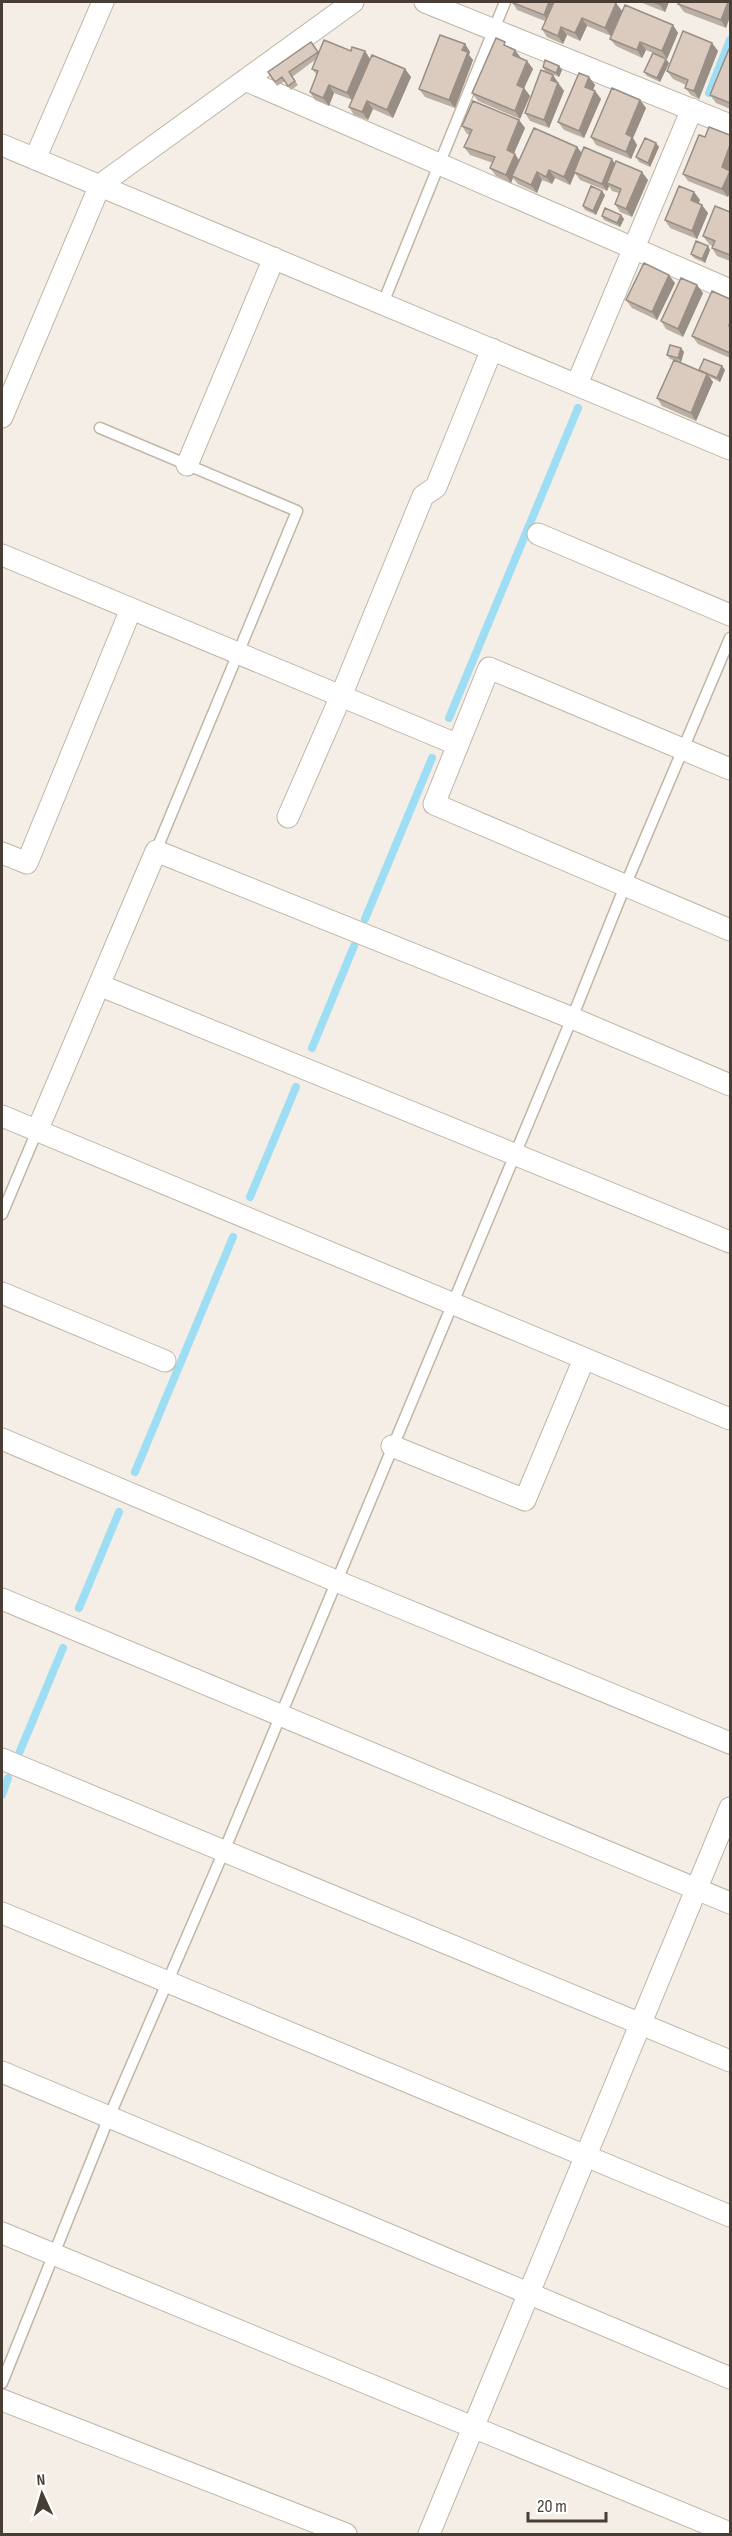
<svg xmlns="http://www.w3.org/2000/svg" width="732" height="2536" viewBox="0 0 732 2536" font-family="'Sofia Sans Condensed',sans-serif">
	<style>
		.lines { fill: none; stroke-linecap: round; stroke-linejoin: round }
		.stream { stroke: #9edef5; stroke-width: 8 }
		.service-casing { stroke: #c1b5a8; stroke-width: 13 }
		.minor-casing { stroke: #c1b5a8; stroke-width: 23 }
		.service { stroke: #fff; stroke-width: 10 }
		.minor { stroke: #fff; stroke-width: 21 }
		.wall { fill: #bbafa3 }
		.shaded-wall { fill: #998e85 }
		.building { fill: #dacbbe; stroke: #998e85; stroke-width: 1.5 }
	</style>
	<rect width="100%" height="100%" fill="#f4eee6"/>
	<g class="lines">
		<path class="stream" d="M709 93 730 40
			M449 718 578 408
			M365 919 432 758
			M312 1048 354 946
			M250 1197 296 1087
			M135 1472 233 1237
			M79 1608 119 1512
			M20 1751 63 1648
			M2 1795 8 1778"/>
		<defs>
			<path id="service" d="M383 303 505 2
				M100 428 297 511 156 851
				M2 1214 37 1131
				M2 2383 109 2117 224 1851 572 1018 625 886 730 638"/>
			<path id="minor" d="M425 2 730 125
				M245 80 730 290
				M2 145 730 449
				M35 159 103 2
				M577 384 692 109
				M2 417 100 185 353 2
				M187 465 274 258
				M538 534 730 615
				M2 555 456 744
				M730 769 489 668 434 804 730 930
				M288 817 341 696 423 496 436 487 492 349
				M2 853 27 863 131 609
				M99 985 730 1242
				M2 1116 730 1419
				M37 1131 156 851 572 1018 730 1085
				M2 1293 165 1361
				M2 1439 336 1581 730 1743
				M392 1446 525 1500 584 1359
				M2 1599 730 1903
				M2 1759 730 2061
				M2 1913 730 2216
				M2 2072 730 2378
				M2 2233 730 2533
				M2 2400 346 2534
				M429 2534 730 1808"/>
		</defs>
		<use href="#service" class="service-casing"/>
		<use href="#minor" class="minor-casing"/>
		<use href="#service" class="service"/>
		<use href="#minor" class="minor"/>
	</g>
	<path class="wall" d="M512 2 616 3 622 11 611 36 587 26 580 41 567 35 563 44 547 37 542 29 545 21 517 10Z
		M640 2H669L665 12Z
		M730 2 726 28 684 12 678 4Z
		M673 25 678 33 667 59 646 50 642 58 616 46 610 39Z
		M712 43 718 51 699 99 691 95 685 88 686 85 673 79 667 71Z
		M465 44 470 52 469 55 473 60 455 108 425 97 419 89Z
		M509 47 521 58 527 61 533 69 524 88 530 96 520 119 478 101 472 93Z
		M730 50V109L716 103 710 95Z
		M351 51H365L370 59 405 69 411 77 393 118 373 109 368 120 354 115 349 107 352 100 334 93 329 106 315 100 310 92 317 75 312 69 315 60 292 77 298 85 291 90 285 81 277 86 268 72 319 53Z
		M669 63 660 82 647 76 644 72Z
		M559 66 562 70 559 77 545 71 543 67Z
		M553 75 564 91 549 128 530 121 525 113Z
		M589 77 595 85 593 90 595 91 601 99 584 138 564 130 558 122Z
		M640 100 646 108 633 138 637 145 631 159 596 145 591 137Z
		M519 120 525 128 514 153 519 160 577 147 582 153 615 164 648 180 632 217 620 212 615 204 619 193 612 191 609 186 607 191 580 180 575 173 570 185 555 178 552 184 542 180 537 193 518 184 513 178 511 183 496 176 490 168 493 163 470 155 464 147 470 135 467 134 462 126Z
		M656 143 659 147 650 167 639 162 636 157Z
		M729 170 730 172V191L728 197 688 181 683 174Z
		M694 192 700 200 699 203 708 213 697 239 670 228 665 220Z
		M605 195 596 215 585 210 583 206Z
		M730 212V261L717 256 712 248V246L709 244 703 236Z
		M621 215 624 219 620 227 604 220 602 216Z
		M708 246 710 250 705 263 694 258 691 254Z
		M675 283 657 320 632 308 626 300Z
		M697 285 703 293 683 337 666 329 661 321Z
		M730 299V358L698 344 692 336Z
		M681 348 684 352 681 362 700 371 722 366 725 370 720 382 710 377 713 382 696 421 662 406 657 398 674 360 670 359 667 355Z"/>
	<path class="shaded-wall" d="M549 2H558L549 23 544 15Z
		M660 2H669L665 12 659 4Z
		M728 2H730V17L726 28 721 20Z
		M616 3 622 11 611 36 605 28Z
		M582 18 587 26 580 41 575 33Z
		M673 25 678 33 667 59 662 51Z
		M561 27 567 35 563 44 558 36Z
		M640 42 646 50 642 58 637 50Z
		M712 43 718 51 699 99 694 91Z
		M465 44 470 52 469 55 473 60 455 108 449 100Z
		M515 50 521 58 513 55Z
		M365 51 370 59 353 101 347 93Z
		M666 59 669 63 660 82 657 78Z
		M527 61 533 69 524 88 530 96 520 119 515 111 517 85Z
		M559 66 562 70 559 77 556 73Z
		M405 69 411 77 393 118 387 110Z
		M553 75 558 83 551 80Z
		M589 77 595 85 591 95 585 87Z
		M558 83 564 91 549 128 544 120Z
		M329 85 334 93 329 106 323 98Z
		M595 91 601 99 584 138 579 131Z
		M640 100 646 108 633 138 637 145 631 159 626 152V134Z
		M367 101 373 109 368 120 362 112Z
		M519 120 525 128 512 158 507 150Z
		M656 143 659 147 650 167 648 163Z
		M730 145V167L727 175 722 167Z
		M577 147 583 155 570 185 564 177Z
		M515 154 520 162 512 176 513 178 511 183 506 175Z
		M612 159 617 167 607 183 609 186 607 191 602 184Z
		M549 170 555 178 552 184 546 177Z
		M730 171V191L728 197 722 189Z
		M537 172 542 180 537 193 531 185Z
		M642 172 648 180 632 217 626 209Z
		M602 191 605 195 596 215 593 211Z
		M694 192 700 200 696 208 691 200Z
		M702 205 708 213 697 239 692 231Z
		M621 215 624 219 620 227 617 223Z
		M708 246 710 250 705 263 702 259Z
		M669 275 675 283 657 320 652 312Z
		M697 285 703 293 683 337 678 329Z
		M681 348 684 352 681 362 678 358Z
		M722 366 725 370 720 382 717 378Z
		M707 374 713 382 696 421 691 413Z"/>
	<path class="building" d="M511 2H549L544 15Z
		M554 2H613L616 3 605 28 582 18 575 33 561 27 558 36 542 29Z
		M652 2H660L659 4Z
		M680 2H728L721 20 678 4Z
		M625 5 673 25 662 51 640 42 637 50 610 39Z
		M683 31 712 43 694 91 685 88 688 80 667 71Z
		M440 35 465 44 462 50 468 52 449 100 419 89Z
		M496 38 505 42 504 45 515 50 513 55 527 61 517 85 524 88 515 111 472 93Z
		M324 40 351 51 352 47 365 51 347 93 329 85 323 98 310 92 318 71 312 69Z
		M311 42 318 52 289 72 295 81 288 86 282 77 275 82 268 72Z
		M729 49 730 50V103L710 95Z
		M653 53 666 59 657 78 644 72Z
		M372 55 405 69 387 110 367 101 362 112 349 107Z
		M545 60 559 66 556 73 543 67Z
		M541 70 553 75 551 80 558 83 544 120 525 113Z
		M579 73 589 77 585 87 595 91 579 131 558 122Z
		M612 88 640 100 626 134 632 137 626 152 591 137Z
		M473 101 519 120 507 150 515 154 506 175 490 168 495 157 464 147 472 130 462 126Z
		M709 127 730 135V145L722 167 730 171 722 189 683 174 699 135 705 137Z
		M534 128 577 147 564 177 549 170 546 177 537 172 531 185 512 176Z
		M645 138 656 143 648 163 636 157Z
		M584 147 612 159 602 184 574 172Z
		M616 161 642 172 626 209 615 204 621 189 607 183Z
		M591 186 602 191 593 211 583 206Z
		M679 186 694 192 691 200 702 205 692 231 665 220Z
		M715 206 730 212V255L712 248 715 241 703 236Z
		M605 208 621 215 617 223 602 216Z
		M696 241 708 246 702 259 691 254Z
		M644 263 669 275 652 312 626 300Z
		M681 278 697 285 678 329 661 321Z
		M712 291 730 299V322L729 326 730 327V353L692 336Z
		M670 345 681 348 678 358 667 355Z
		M704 359 722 366 717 378 699 370Z
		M674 360 707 374 691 413 657 398Z"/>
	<rect width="732" height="2536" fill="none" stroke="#483e35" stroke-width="6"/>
	<g transform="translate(42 2494) rotate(356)" stroke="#ffffff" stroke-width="4.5" paint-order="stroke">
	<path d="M0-4.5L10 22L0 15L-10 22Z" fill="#483e35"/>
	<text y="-9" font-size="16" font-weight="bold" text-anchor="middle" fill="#483e35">N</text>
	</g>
	<path d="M528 2512v9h78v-9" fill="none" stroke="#483e35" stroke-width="3"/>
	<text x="537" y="2512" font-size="18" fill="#483e35" stroke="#ffffff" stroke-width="4.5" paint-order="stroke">20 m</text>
</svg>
